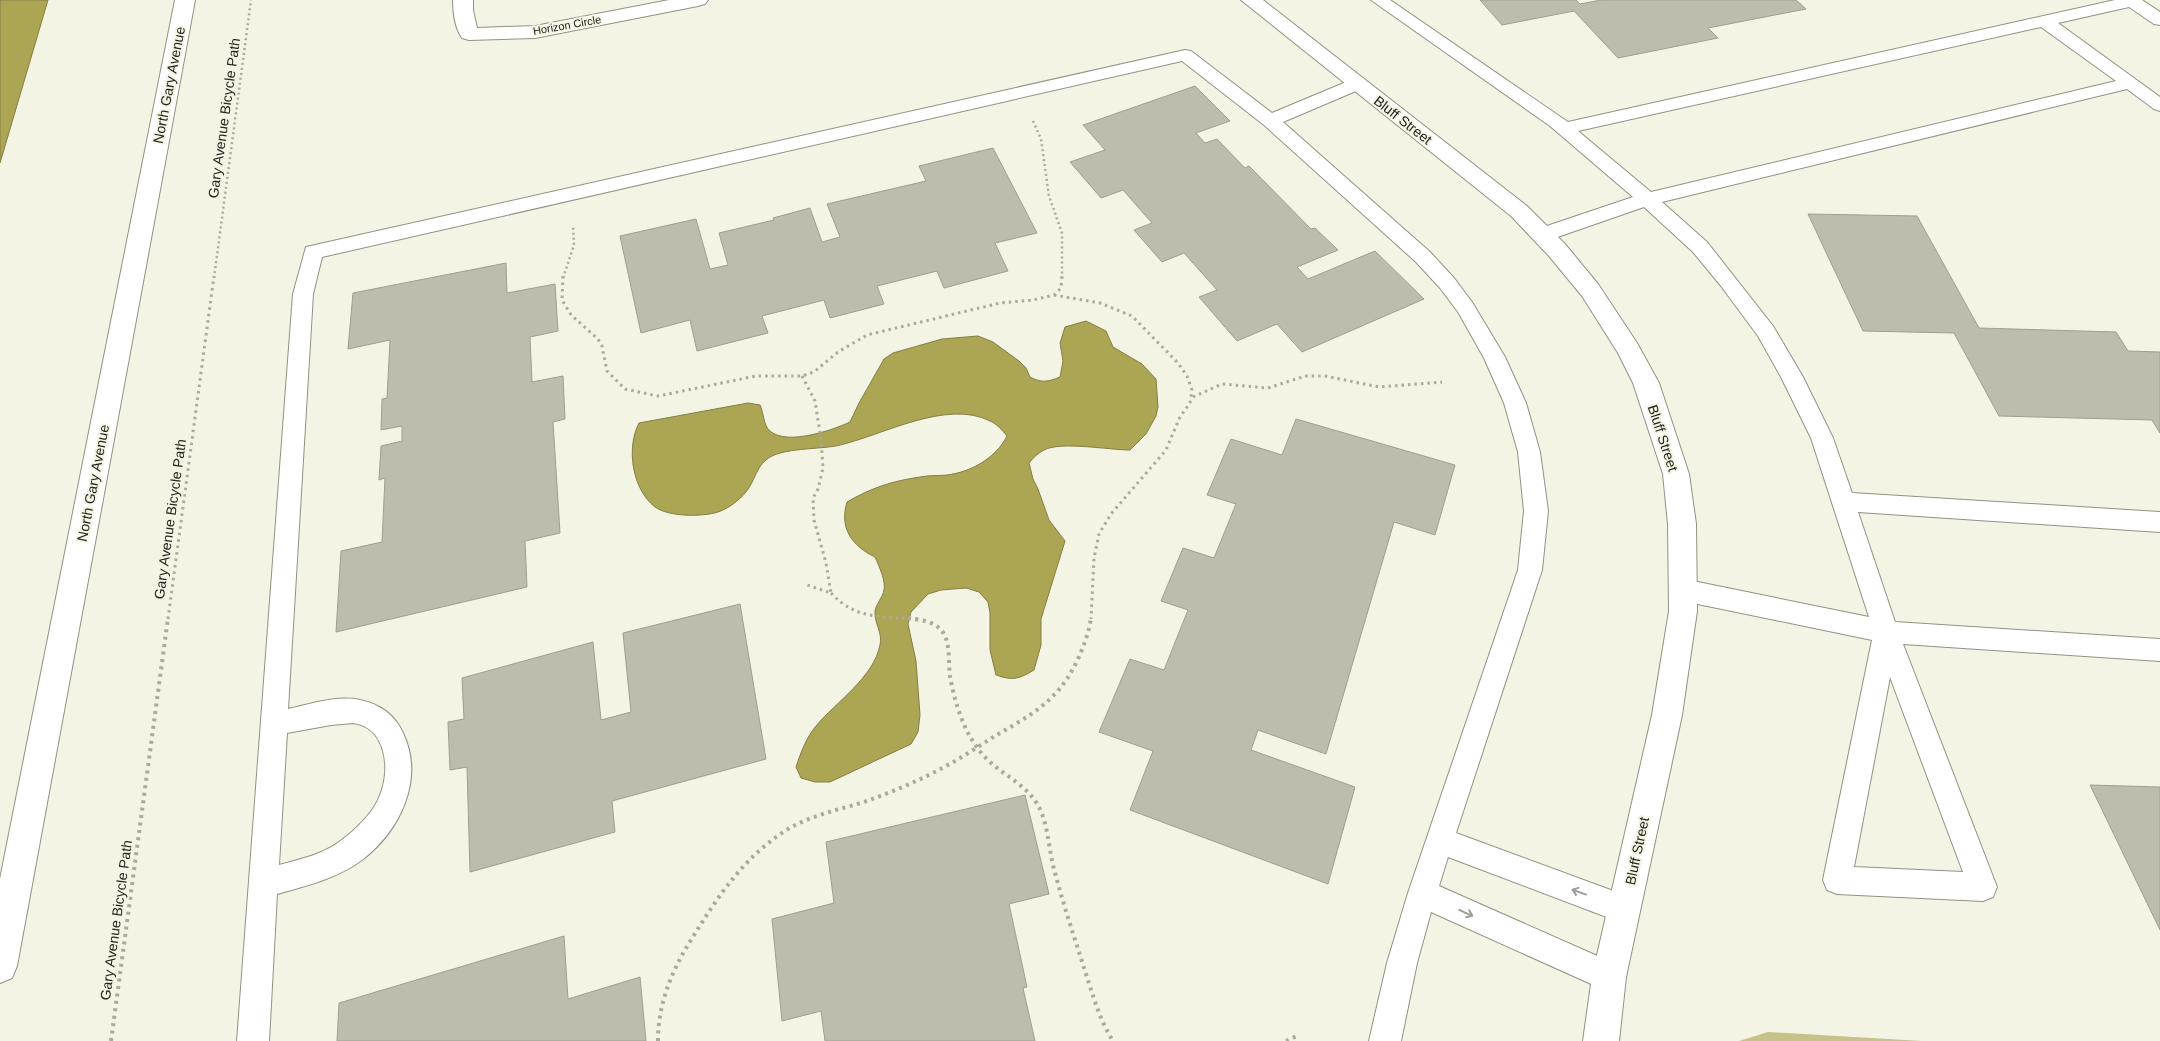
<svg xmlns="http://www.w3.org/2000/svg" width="2160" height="1041" viewBox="0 0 2160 1041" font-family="Arial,sans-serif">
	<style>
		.green { fill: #c6c28a }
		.water { fill: #aca554; stroke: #837e44 }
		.building { fill: #bdbdae; stroke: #9f9f91 }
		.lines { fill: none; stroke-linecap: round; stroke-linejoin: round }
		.service-casing { stroke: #929183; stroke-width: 2 }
		.minor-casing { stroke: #929183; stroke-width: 2 }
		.tertiary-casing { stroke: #929183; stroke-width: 2 }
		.path-far2 { stroke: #aaaa9d; stroke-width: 2.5; stroke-dasharray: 2 3; stroke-linecap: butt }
		.path-far1 { stroke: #aaaa9d; stroke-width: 3; stroke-dasharray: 2.5 4; stroke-linecap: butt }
		.path { stroke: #aaaa9d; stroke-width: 4; stroke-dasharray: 3 4.5; stroke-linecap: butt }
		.service { fill: #fff; fill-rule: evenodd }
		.minor { fill: #fff; fill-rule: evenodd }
		.tertiary { fill: #fff; fill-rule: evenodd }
		.oneway { stroke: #9c9c9a }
		.labels { text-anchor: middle; stroke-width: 4; stroke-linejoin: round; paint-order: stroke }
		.far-street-label { font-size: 11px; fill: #24241e; stroke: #f4f4e4 }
		.street-label { font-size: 14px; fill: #24241e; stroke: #f4f4e4 }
	</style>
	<rect width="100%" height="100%" fill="#f4f4e4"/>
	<path class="green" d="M1768 1032 1922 1041H1739Z"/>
	<path class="water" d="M0 0H48L0 163Z
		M1086 321 1106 331 1113 347 1142 364 1156 379 1158 407 1156 416 1146 434 1130 450C1109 450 1061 441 1044 450 1038 453 1034 457 1029 463L1033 479 1038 489 1049 520 1065 541 1041 619V645L1034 670C1019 679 1013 681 996 675L990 650V613L988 602 979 592 966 588 941 590 928 594 911 612 908 624 916 661 920 715 918 732 911 744 830 782H815L801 778 796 767C801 752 806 738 816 726 836 702 874 677 880 645 883 633 874 623 875 611 876 604 883 597 884 590 886 581 879 566 875 557 852 546 839 528 847 502 871 488 892 481 920 477 929 475 938 476 947 475 971 472 996 458 1007 436 1002 430 997 424 990 421 947 399 883 435 840 445 821 450 780 447 766 460 758 466 755 478 750 486 744 497 730 508 718 512 702 517 669 517 655 507 632 489 626 448 639 423L748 403 760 405C764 413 763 425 770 431 787 446 833 430 850 422L859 403 884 359 893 353 942 339 978 336 993 342 1019 361 1026 368 1030 377C1041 383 1048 382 1060 377L1063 361 1060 343 1065 327Z"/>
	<path class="building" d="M1480 0H1576L1580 4 1601 0H1796L1806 9 1708 28 1718 38 1618 58 1574 11 1502 25Z
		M1195 86 1230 121 1196 133 1205 143 1217 139 1245 168 1249 166 1311 229 1315 228 1338 250 1297 267 1308 279 1375 251 1424 299 1302 352 1277 324 1237 341 1199 297 1217 290 1184 253 1162 262 1134 230 1152 223 1123 190 1101 198 1070 162 1105 150 1083 125Z
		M993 148 1037 233 995 243 1008 271 944 288 937 271 877 286 884 304 830 318 824 300 762 316 768 333 697 351 690 320 641 333 620 236 696 219 710 269 728 265 719 233 774 220 773 218 810 208 822 242 840 237 827 204 926 181 919 166Z
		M1808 214 1917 216 1979 328 2116 332 2128 351 2160 352V433L2152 420 1999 416 1954 333 1863 331Z
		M506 263 507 293 555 284 558 331 530 337 532 382 563 376 565 419 553 422 560 533 525 541 527 587 336 632 341 551 382 542 385 478 379 480 381 446 402 441V426L381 430 382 399 387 398 390 340 348 349 353 293Z
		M1296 419 1455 465 1435 535 1394 522 1326 754 1258 730 1251 750 1355 787 1328 884 1130 810 1153 751 1099 732 1130 659 1164 670 1188 610 1161 601 1183 548 1214 558 1236 504 1207 495 1231 439 1282 455Z
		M740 604 766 759 612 801 615 832 470 872 467 767 450 770 448 722 464 719 462 678 593 642 601 720 631 712 623 633Z
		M2090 785 2160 787V930Z
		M1025 795 1049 894 1009 904 1027 987 1023 988 1035 1041H825L821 1011 782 1021 772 919 834 903 826 842Z
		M564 936 568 999 640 977 646 1041H337L339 1003Z"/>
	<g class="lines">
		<defs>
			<path id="service" d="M1371 0H1390L1568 122 2115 0H2142L2160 12V25L2154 24 2129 7 2058 23 2160 97V111L2154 109 2127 89 1662 202 1707 242 1773 326 1803 377 1833 438 1852 493 2160 512V532L1858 512 1895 622 2160 639V661L1903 644 1997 887 1993 897 1983 901 1837 894 1827 890 1823 880 1872 640 1683 601 1674 597 1671 590 1674 583 1683 579 1869 617 1811 438 1781 377 1758 336 1721 286 1693 252 1644 207 1549 240 1542 242 1535 240 1532 235 1535 230 1633 197 1550 126ZM2041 27 2116 81 1651 192 1578 131ZM1890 677 1963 872 1854 867Z
				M1185 50 1191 51 1272 113 1351 80 1357 79 1363 80 1366 84 1363 88 1283 122 1430 252 1454 278 1472 302 1505 357 1526 403 1540 452 1548 511 1542 570 1456 833 1635 899 1640 909 1635 919 1625 924 1448 857 1439 886 1620 966 1624 977 1620 988 1609 992 1431 912 1417 963 1401 1041H1369L1387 963 1408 893 1518 570 1524 511 1518 452 1504 403 1484 358 1458 312 1440 288 1416 262 1264 125 1182 61 322 257 313 294 288 709C310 704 338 695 360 700 380 704 395 715 403 733 425 779 400 831 362 860 338 878 306 886 277 894L269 1041H237L293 294 306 247ZM353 723C386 727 391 769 380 795 374 812 357 828 343 839 325 854 301 859 279 865L287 733 331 725Z"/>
			<path id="minor" d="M453 0H473V10L477 28 535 26 669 0H708L705 4 698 6 535 38 469 40 462 38C455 28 453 12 453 0Z
				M1241 0H1263L1527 206 1565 244 1598 284 1637 343 1659 383 1689 474 1696 524 1697 611 1682 715 1626 977 1619 1041H1583L1592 977 1652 715 1669 611 1668 524 1663 474 1633 383 1618 353 1582 296 1549 256 1511 216Z"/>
			<path id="tertiary" d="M175 0H195L17 966 12 978 0 983V879Z"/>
		</defs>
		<use href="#service" class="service-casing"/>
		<use href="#minor" class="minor-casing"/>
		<use href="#tertiary" class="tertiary-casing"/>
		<path class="path-far2" d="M1033 121 1041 139 1049 196 1062 233V278
			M214 278 251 0
			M563 278 574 245 573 225"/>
		<path class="path-far1" d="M563 276 562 300 571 315 598 339 602 346 607 371 625 389 658 396 756 376H802L814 372 838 352 867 335 1000 303 1033 300 1054 295 1061 288 1062 276
			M1054 295 1100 303 1132 316 1178 363 1187 376 1192 390 1190 403 1180 417 1166 450 1111 514 1099 534 1094 558 1091 619
			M802 376 815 401 821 439 823 468 818 489 813 498 814 520 826 563 831 593 804 584
			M1193 397 1222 384 1268 388 1305 376H1325L1379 387 1442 382
			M831 593C857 621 884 616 919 619
			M168 619 214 276"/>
		<path class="path" d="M908 618C920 620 934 621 942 631 951 643 948 662 950 676 954 700 963 730 979 750 997 775 1030 782 1042 814 1048 830 1049 848 1053 865 1062 901 1074 936 1085 971 1093 995 1099 1019 1113 1041
			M111 1041 168 618
			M658 1041C658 1000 674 966 696 932 720 893 746 856 785 831 810 815 839 810 867 801 894 791 921 780 946 766 963 757 979 746 995 736 1015 724 1037 713 1054 695 1072 677 1087 644 1091 618
			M1286 1041 1297 1036"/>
		<use href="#service" class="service"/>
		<use href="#minor" class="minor"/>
		<use href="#tertiary" class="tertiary"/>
	</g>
	<defs><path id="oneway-shaft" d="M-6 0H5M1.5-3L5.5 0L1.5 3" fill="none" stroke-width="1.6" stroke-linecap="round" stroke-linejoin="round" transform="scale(1.25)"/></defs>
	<g class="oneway">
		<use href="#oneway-shaft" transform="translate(1579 892) rotate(-160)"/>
		<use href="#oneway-shaft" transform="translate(1466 913) rotate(24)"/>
	</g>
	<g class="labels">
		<g class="far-street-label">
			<text transform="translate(567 25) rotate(-10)" y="4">Horizon Circle</text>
		</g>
		<g class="street-label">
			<text transform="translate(169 85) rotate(-79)" y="5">North Gary Avenue</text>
			<text transform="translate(224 118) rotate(-82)" y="5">Gary Avenue Bicycle Path</text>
			<text transform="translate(1403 120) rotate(38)" y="5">Bluff Street</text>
			<text transform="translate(1663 438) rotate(72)" y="5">Bluff Street</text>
			<text transform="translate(93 483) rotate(-79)" y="5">North Gary Avenue</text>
			<text transform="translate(170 519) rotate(-82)" y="5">Gary Avenue Bicycle Path</text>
			<text transform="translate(1637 851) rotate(-78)" y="5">Bluff Street</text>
			<text transform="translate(116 920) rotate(-82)" y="5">Gary Avenue Bicycle Path</text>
		</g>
	</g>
</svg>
